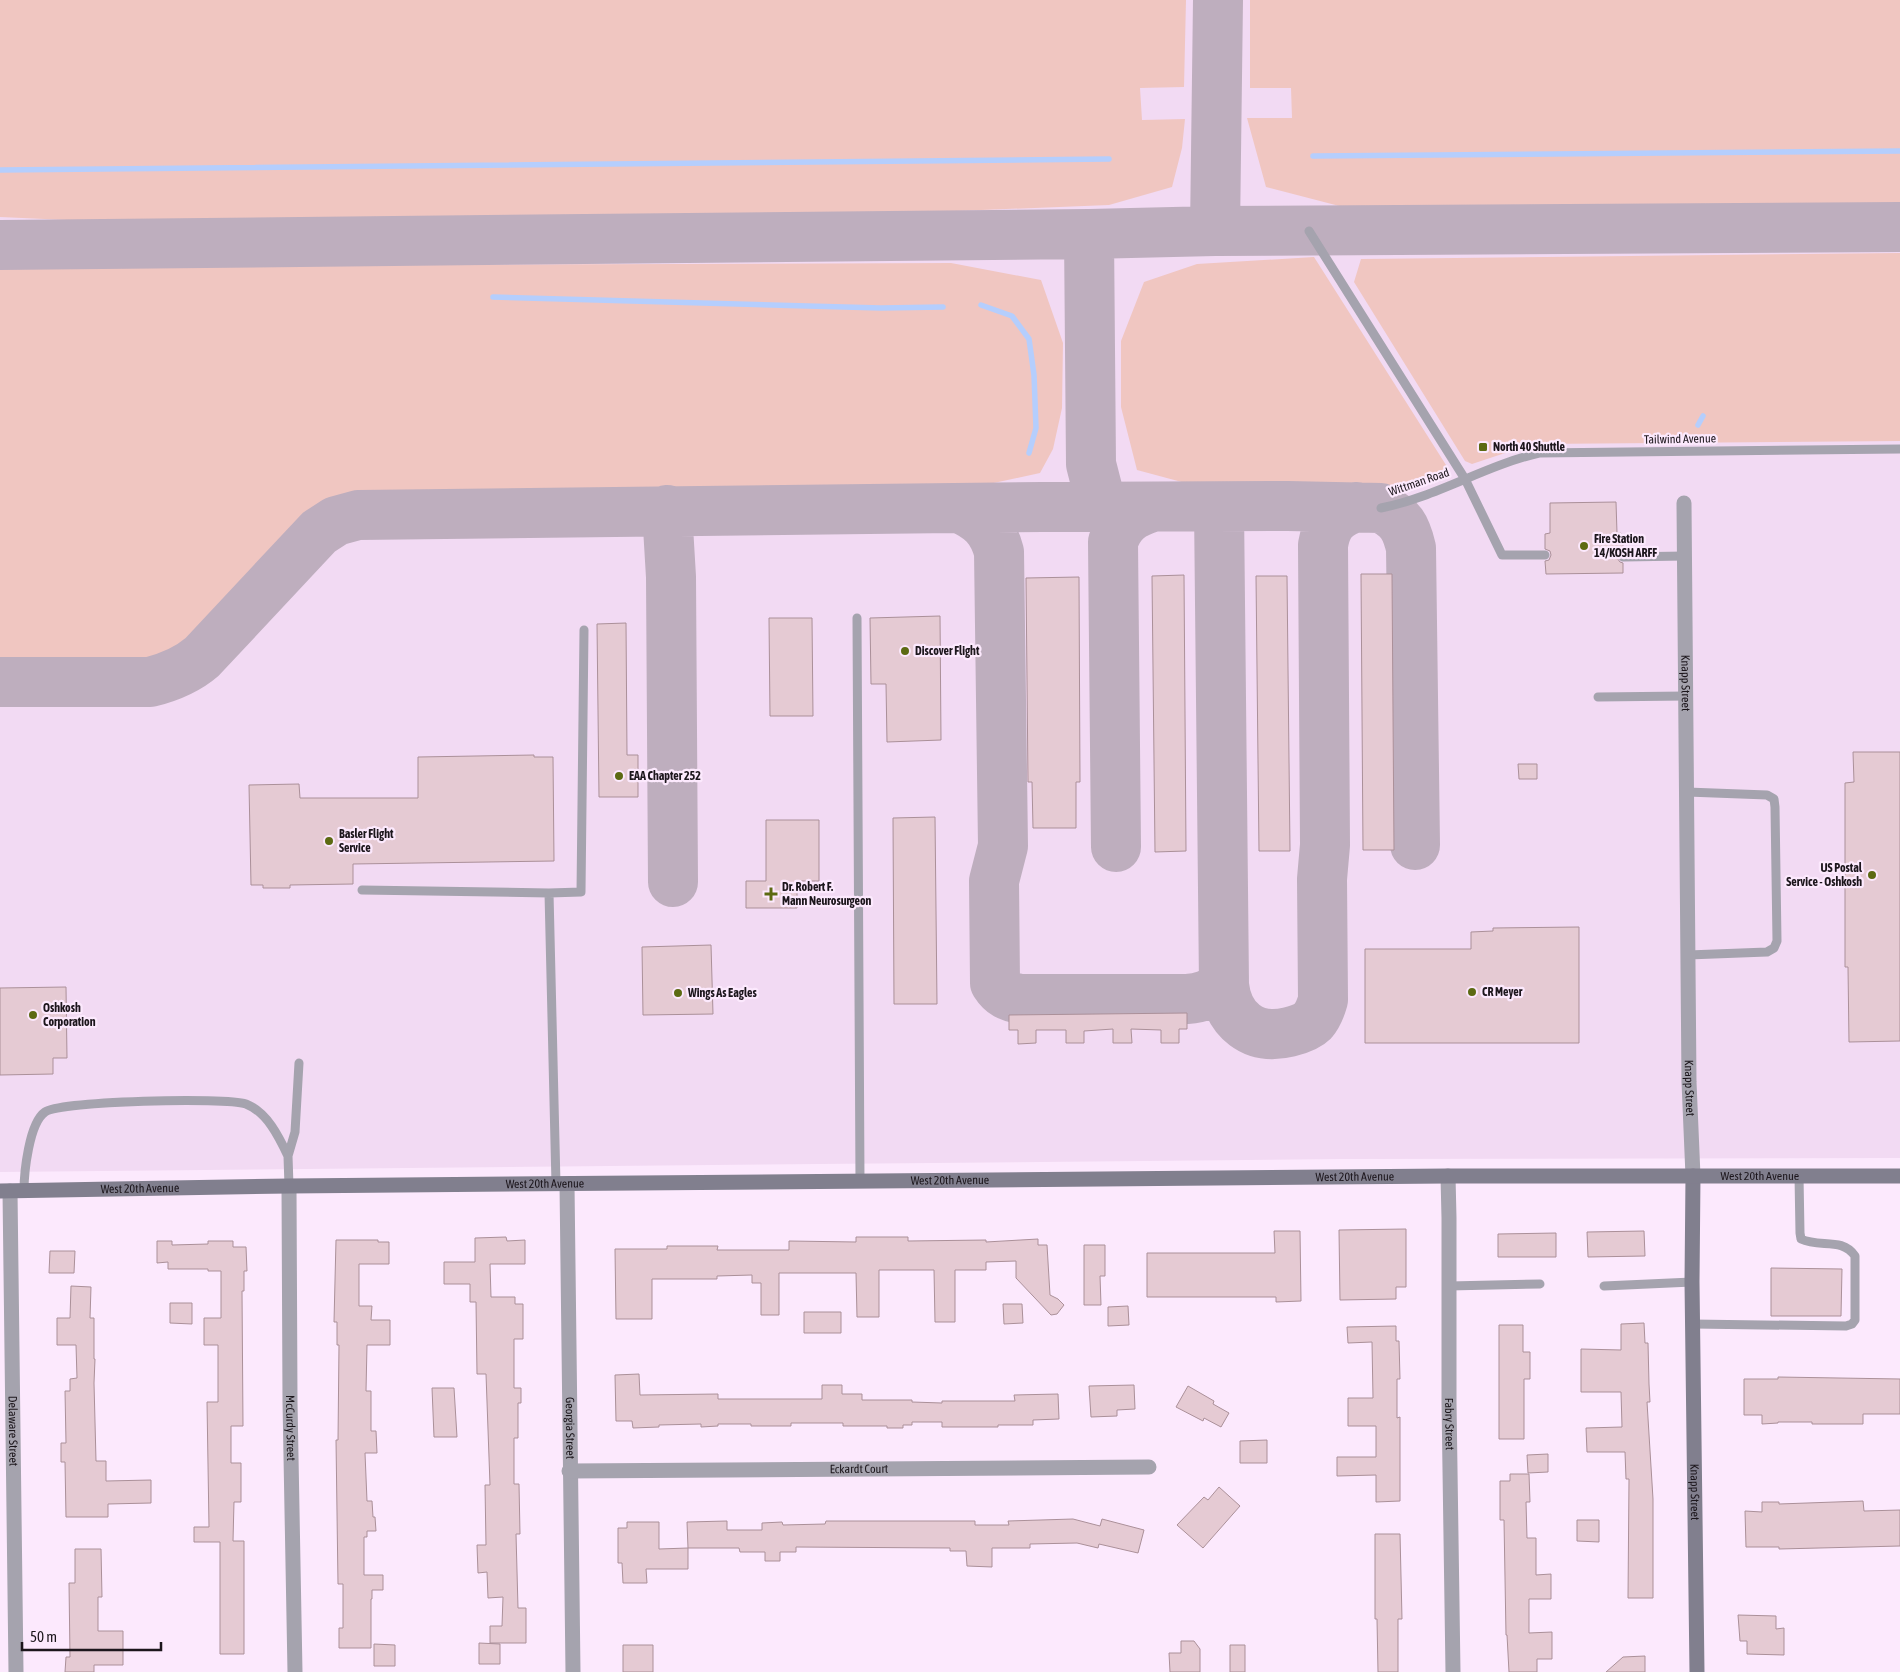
<svg xmlns="http://www.w3.org/2000/svg" width="1900" height="1672" viewBox="0 0 1900 1672" font-family="'Asap Condensed',sans-serif">
	<style>
		.built { fill: #f2daf3 }
		.green { fill: #f0c6c1 }
		.lines { fill: none; stroke-linecap: round; stroke-linejoin: round }
		.stream { stroke: #b5cefd; stroke-width: 5.5 }
		.taxiway { stroke: #beaebe; stroke-width: 50 }
		.building { fill: #e5cad3; stroke: #ab9099 }
		.lane { stroke: #a5a3ae; stroke-width: 9 }
		.street { stroke: #a5a3ae; stroke-width: 15 }
		.secondary { stroke: #817f8e; stroke-width: 15 }
		.poi-dot { fill: #5c6a12; stroke: #fce9fd; stroke-width: 2 }
		.labels { text-anchor: middle; stroke-width: 4.5; stroke-linejoin: round; paint-order: stroke }
		.street-label { font-size: 12px; fill: #1c161c; stroke: #fce9fd }
		.poi-label { font-size: 12px; font-weight: bold; fill: #1c161c; stroke: #fce9fd; text-anchor: start }
	</style>
	<rect width="100%" height="100%" fill="#fce9fd"/>
	<path class="built" d="M0 0H1900V1158L1342 1159 0 1172Z"/>
	<path class="green" d="M0 0H1186L1184 87 1140 88 1142 120 1185 119 1182 148 1172 187 1109 205 957 211V214L67 220 0 217Z
		M1250 0H1900V205L1347 208 1266 187 1247 118H1292L1291 88H1250Z
		M1900 253V441L1538 444 1526 446 1472 464 1465 461 1354 282 1361 259Z
		M1314 257 1446 465 1444 473 1401 489 1380 492 1204 488 1137 470 1121 407V341L1144 282 1197 264Z
		M951 263 1041 280 1063 343 1062 408 1053 449 1040 473 975 487 896 496 357 500 333 507 317 517 198 640 178 653 151 660 0 661V269L64 266Z"/>
	<g class="lines">
		<path class="stream" d="M1313 156 1900 151
			M0 170 1109 159
			M493 297 881 308 943 307
			M981 305 1012 316 1029 339 1034 375 1036 428 1029 453
			M1698 425 1703 416"/>
		<path class="taxiway" d="M1215 231 1218 0
			M1089 234 1091 464 1102 507
			M0 245 1089 234 1215 231 1900 227
			M1219 507 1224 985C1228 1020 1253 1041 1289 1032 1297 1030 1307 1027 1313 1021 1318 1015 1321 1007 1323 1000L1322 879 1325 845 1323 545C1327 522 1335 515 1356 507
			M959 508C981 517 993 529 999 552L1003 846 994 881 995 983C1002 994 1009 997 1021 999H1187C1202 998 1211 994 1224 985
			M667 510 671 577 673 882
			M0 682H150C170 677 187 670 202 657L319 532 336 521 358 515 1042 507 1288 506 1381 508C1401 518 1406 527 1411 548L1415 845
			M1116 847 1113 542C1120 521 1131 514 1152 507"/>
	</g>
	<path class="building" d="M1616 502 1617 533H1621V537H1623V551L1618 554 1617 558 1620 562 1623 563V573L1546 574 1545 561 1549 560 1551 555 1550 551 1545 549V534L1550 533V503Z
		M1361 574H1392L1394 850H1363Z
		M1184 575 1186 851 1155 852 1152 576Z
		M1256 576H1287L1290 851H1259Z
		M1079 577 1080 782H1076V828H1033L1032 782H1028L1026 578Z
		M940 616 941 740 887 742 886 684H871L870 618Z
		M769 618H812L813 716H770Z
		M626 623 627 755H638V797H599L597 624Z
		M1853 752H1900V1041L1849 1042 1848 967H1845V783L1854 782Z
		M534 755V757H553L554 861 353 864V884L290 885V888H263V885H251L249 785 299 784 300 798H418V757Z
		M1518 764H1537V779H1519Z
		M935 817 937 1004H894L893 818Z
		M766 820H819V881H797V908H746V881H766Z
		M1579 927V1043H1365V949H1471V932L1493 931V928Z
		M711 945 713 1014 643 1015 642 947Z
		M66 987 67 1058H53V1074L0 1075V988Z
		M1187 1013V1029H1179V1043H1161V1030L1131 1029 1132 1043H1113V1029L1084 1031V1043H1066V1030H1036V1043L1018 1044V1030H1009V1015Z
		M1406 1229V1287H1396V1299L1340 1300 1339 1230Z
		M1274 1231H1300L1301 1301 1276 1302V1297H1147V1253H1275Z
		M1644 1231 1645 1256 1588 1257 1587 1232Z
		M1556 1233V1257H1498V1234Z
		M506 1237 507 1241 525 1240V1264H490L491 1297H515V1304H523V1339H514V1388H521V1403H518V1438H514V1484H519L520 1534H516L518 1608H526V1643H490V1626H502L503 1597 488 1598 487 1572 478 1573 477 1545H486L485 1485H490L486 1374H477L476 1302H470V1284H444V1262H475V1238Z
		M856 1237H908V1241L986 1240V1242L1038 1239V1245H1047L1050 1295 1058 1299 1064 1305 1057 1314 1051 1315 1016 1278V1261L986 1262V1270H955V1322H935L934 1270H879V1317H857L856 1273H779V1315H761V1283H752V1275L717 1276V1279H652V1319H616L615 1249H667V1246H718L717 1250H789V1241L856 1242Z
		M336 1240H378V1242H389V1264H359V1306H372L371 1320H390V1345H367L366 1391H371V1431H376L377 1453H365L367 1501H372L373 1517H375L376 1531H367V1537H364V1575H383V1590H372V1599H371V1648H339V1628H343V1584H338L336 1440H338L339 1345H337V1322H334Z
		M157 1241H172V1245L208 1244V1241H233V1247H246L247 1271H244V1291H242L243 1426H231V1463H241V1502H234L233 1541H244V1654H220V1542H194V1527H209L207 1402H218V1345H204V1318H221V1271H208V1269H168V1262L157 1263Z
		M1084 1245H1105V1276H1100L1101 1305H1084Z
		M50 1251H75L74 1273H49Z
		M1771 1268 1842 1269 1841 1316H1771Z
		M71 1286 91 1287 90 1318H94V1359H95L94 1383 96 1461H106V1481L151 1480V1503L108 1504V1517H66L65 1462H61V1443H66L65 1391H70V1379L77 1378 76 1345H57V1318H70Z
		M170 1303H192V1324L170 1323Z
		M1003 1304H1022L1023 1323 1004 1324Z
		M1128 1306 1129 1325 1108 1326V1307Z
		M804 1312H841V1333H804Z
		M1644 1323 1645 1343H1648L1649 1384 1650 1402H1647L1653 1499V1598H1628L1629 1479H1626L1625 1452H1587L1586 1428 1622 1427 1621 1392H1581V1349L1621 1350V1324Z
		M1499 1325H1523V1352H1530V1379H1524V1439H1499Z
		M1396 1326V1341H1399L1400 1379H1397V1418L1400 1417V1501L1376 1502V1475L1337 1476V1457H1376V1426H1348V1398H1373L1372 1342 1348 1343 1347 1327Z
		M639 1374 640 1395 718 1394V1399H822V1385H842V1394H862V1400H912V1402L942 1403V1401H1015L1014 1395 1058 1394 1059 1419 1033 1420V1425H998V1427H942V1422H912V1425H903V1428H887V1426H843V1423H791V1426H751V1424H718V1426L701 1427V1424L659 1425V1427L633 1428 632 1421H616L615 1375Z
		M1778 1377 1900 1379V1414H1863V1424H1812V1422H1778V1423L1762 1424V1415H1744V1379H1778Z
		M1134 1385 1135 1409 1117 1410V1416L1091 1417 1089 1386Z
		M1188 1386 1214 1401 1213 1404 1229 1413 1221 1427 1204 1418 1203 1421 1176 1407Z
		M432 1388H454L457 1437H434Z
		M1267 1440V1463H1240V1441Z
		M1548 1454V1472L1528 1473 1527 1455Z
		M1510 1474H1529L1530 1502H1526L1527 1538H1536V1575L1551 1574V1599H1529V1633L1552 1632V1659H1537V1672H1509L1507 1635H1506L1504 1520H1500V1481H1510Z
		M1219 1487 1240 1506 1203 1548 1177 1525 1204 1497 1208 1500Z
		M1863 1501 1864 1511 1900 1510V1546L1779 1549V1547H1746L1745 1511 1762 1512V1502H1779V1504Z
		M1073 1519 1100 1526 1102 1519 1144 1530 1138 1553 1099 1544 1098 1548 1077 1543 1030 1544V1548H992V1567L967 1566 966 1551H950V1548L796 1547V1552H780V1561H765V1552H740L739 1548H688L687 1522 727 1521V1530H762V1523L782 1522 783 1525 825 1524 826 1521H975V1525H1009L1008 1521Z
		M1577 1520H1599V1542L1577 1541Z
		M627 1522H659V1549L688 1548V1569H646L647 1583H623L622 1563H618V1528H627Z
		M1375 1534H1400L1402 1619H1398V1672H1378L1377 1619H1375Z
		M75 1549H101L102 1597H98V1631H123V1665H94V1672H65L66 1657H70L69 1583H75Z
		M1738 1615 1776 1616V1629L1784 1628V1655L1747 1654V1641H1740Z
		M1181 1641H1194L1200 1649V1672H1170L1169 1653H1181Z
		M479 1643 500 1644V1664H479Z
		M374 1644 395 1645V1666H374Z
		M623 1645H653V1672H623Z
		M1230 1645H1245V1672H1230Z
		M1645 1656V1672H1606L1623 1657Z"/>
	<g class="lines">
		<path class="lane" d="M1309 231 1465 479 1502 555H1545
			M1381 508C1436 497 1484 466 1539 453L1900 449
			M1623 557 1685 556
			M857 618 860 1181
			M1598 697 1686 696
			M1687 792 1767 795 1774 799 1775 807 1777 941 1774 948 1767 952 1688 955
			M362 890 549 893
			M556 1184 549 893 581 892 584 630
			M289 1186 288 1156 295 1132 299 1063
			M24 1191C24 1173 29 1123 45 1112 61 1101 225 1097 246 1104 267 1112 279 1137 288 1156
			M1449 1286 1540 1284
			M1604 1286 1692 1282
			M1693 1324 1846 1326 1852 1324 1855 1320V1256C1842 1237 1820 1248 1801 1239L1800 1233 1799 1176"/>
		<g class="street">
			<path id="s1" d="M1684 503 1689 1082 1693 1176"/>
			<path id="s2" d="M1448 1176 1449 1218V1402L1453 1672"/>
			<path id="s3" d="M567 1184 573 1672"/>
			<path id="s4" d="M289 1186 290 1402 295 1672"/>
			<path id="s5" d="M10 1191 16 1672"/>
			<path id="s6" d="M569 1471 1149 1467"/>
		</g>
		<g class="secondary">
			<path id="s7" d="M1693 1176 1692 1282 1697 1672"/>
			<path id="s8" d="M0 1191 289 1186 1448 1176H1900"/>
		</g>
	</g>
	<g class="poi-dot">
		<rect x="1478" y="442" width="10" height="10" rx="2.5"/>
		<circle cx="1584" cy="546" r="5"/>
		<circle cx="905" cy="651" r="5"/>
		<circle cx="619" cy="776" r="5"/>
		<circle cx="329" cy="841" r="5"/>
		<circle cx="1872" cy="875" r="5"/>
		<path d="M768.5 886.5h5v5h5v5h-5v5h-5v-5h-5v-5h5z"/>
		<circle cx="1472" cy="992" r="5"/>
		<circle cx="678" cy="993" r="5"/>
		<circle cx="33" cy="1015" r="5"/>
	</g>
	<g class="labels">
		<g class="street-label">
			<text transform="translate(1680 439) rotate(-1)" y="4">Tailwind Avenue</text>
			<text transform="translate(1419 482) rotate(-19)" y="4">Wittman Road</text>
			<text dy="4" stroke="none"><textPath href="#s1" startOffset="180">Knapp Street</textPath></text>
			<text dy="4" stroke="none"><textPath href="#s1" startOffset="585">Knapp Street</textPath></text>
			<text dy="4" stroke="none"><textPath href="#s8" startOffset="1355">West 20th Avenue</textPath></text>
			<text dy="4" stroke="none"><textPath href="#s8" startOffset="1760">West 20th Avenue</textPath></text>
			<text dy="4" stroke="none"><textPath href="#s8" startOffset="950">West 20th Avenue</textPath></text>
			<text dy="4" stroke="none"><textPath href="#s8" startOffset="545">West 20th Avenue</textPath></text>
			<text dy="4" stroke="none"><textPath href="#s8" startOffset="140">West 20th Avenue</textPath></text>
			<text dy="4" stroke="none"><textPath href="#s2" startOffset="248">Fabry Street</textPath></text>
			<text dy="4" stroke="none"><textPath href="#s3" startOffset="244">Georgia Street</textPath></text>
			<text dy="4" stroke="none"><textPath href="#s4" startOffset="242">McCurdy Street</textPath></text>
			<text dy="4" stroke="none"><textPath href="#s5" startOffset="240">Delaware Street</textPath></text>
			<text dy="4" stroke="none"><textPath href="#s6" startOffset="290">Eckardt Court</textPath></text>
			<text dy="4" stroke="none"><textPath href="#s7" startOffset="316">Knapp Street</textPath></text>
		</g>
		<g class="poi-label">
			<text x="1493" y="451">North 40 Shuttle</text>
			<text x="1594" y="543">Fire Station<tspan x="1594" dy="14">14/KOSH ARFF</tspan></text>
			<text x="915" y="655">Discover Flight</text>
			<text x="629" y="780">EAA Chapter 252</text>
			<text x="339" y="838">Basler Flight<tspan x="339" dy="14">Service</tspan></text>
			<text x="1862" y="872" text-anchor="end">US Postal<tspan x="1862" dy="14">Service - Oshkosh</tspan></text>
			<text x="782" y="891">Dr. Robert F.<tspan x="782" dy="14">Mann Neurosurgeon</tspan></text>
			<text x="1482" y="996">CR Meyer</text>
			<text x="688" y="997">Wings As Eagles</text>
			<text x="43" y="1012">Oshkosh<tspan x="43" dy="14">Corporation</tspan></text>
		</g>
	</g>
	<path d="M22 1642v8h139v-8" fill="none" stroke="#1c161c" stroke-width="2.5"/>
	<text x="30" y="1642" font-size="15" fill="#1c161c" stroke="#fce9fd" stroke-width="4" paint-order="stroke">50 m</text>
</svg>
